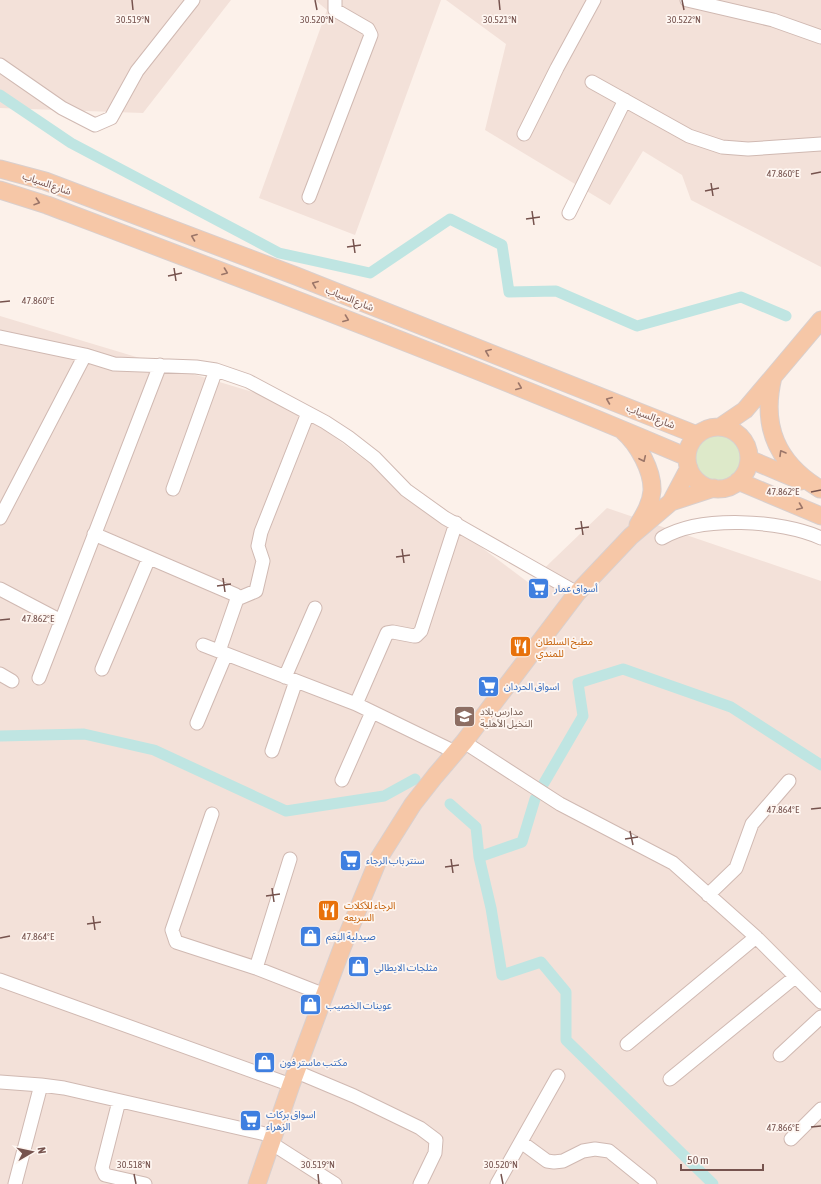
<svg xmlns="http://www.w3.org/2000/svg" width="821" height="1184" viewBox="0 0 821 1184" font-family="'Asap Condensed','Noto Sans Arabic',sans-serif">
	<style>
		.residential { fill: #f3e1d9 }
		.green { fill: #dde9c9 }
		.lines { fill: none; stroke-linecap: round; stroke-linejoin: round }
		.canal { stroke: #bfe5e2; stroke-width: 11 }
		.minor-casing { stroke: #d0b9b2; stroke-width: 15 }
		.major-casing { stroke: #d9cfcd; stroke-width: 19 }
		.minor { stroke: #fff; stroke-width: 13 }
		.major { stroke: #f6c7a7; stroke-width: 17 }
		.oneway { stroke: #9c7669 }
		.ticks { fill: none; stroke: #76534e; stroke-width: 1.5 }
		.labels { text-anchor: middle; stroke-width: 3.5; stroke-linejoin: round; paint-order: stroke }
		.street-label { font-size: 10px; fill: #76534e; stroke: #fef6f1 }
		.shop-label { font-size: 10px; fill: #366cbe; stroke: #fef6f1; text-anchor: start }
		.food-label { font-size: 10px; fill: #c56008; stroke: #fef6f1; text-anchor: start }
		.education-label { font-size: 10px; fill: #785e54; stroke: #fef6f1; text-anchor: start }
		.ticks-label { font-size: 10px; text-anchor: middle; fill: #76534e; stroke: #fef6f1; stroke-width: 3.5; stroke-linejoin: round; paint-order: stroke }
	</style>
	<rect width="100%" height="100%" fill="#fcf1ea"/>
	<path class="residential" d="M0 0H231L143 113 0 108Z
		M315 0H441L355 235 259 198 327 10Z
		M446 0H821V267L691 200 682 175 643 151 610 205 485 130 506 44Z
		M0 316 289 403 529 583 607 508 821 581V1184H0Z"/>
	<path class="green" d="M693 458a25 25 0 1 1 50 0a25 25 0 1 1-50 0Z"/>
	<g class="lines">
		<path class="canal" d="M0 95 71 143 279 253 370 273 450 219 502 245 509 292 556 291 637 326 741 297 786 316
			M0 736 84 734 154 750 286 811 384 796 415 779
			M544 783 583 716 578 683 623 669 731 707 821 765
			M450 804 476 827 479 857 491 908 502 975 541 962 566 992V1040L713 1184
			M479 857 522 842 535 799"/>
		<defs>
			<path id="minor" d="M687 0 773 20 821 37
				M0 65 62 108 95 125 111 118 137 71 193 0
				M592 82 689 136 722 147 748 149 821 144
				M524 134 557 68 594 0
				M309 197 371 35 368 29 335 10V0
				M569 213 625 100
				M0 337 85 355 114 364 196 367 216 370 248 381 325 422 348 437 375 458 406 490 445 518 577 593
				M173 489 216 370
				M0 518 85 355
				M94 534 236 595 237 599 219 651
				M662 538C701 515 781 520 821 538
				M0 589 61 621
				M237 599 256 591 263 561 258 546 261 532 308 413
				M203 645 356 704 455 752
				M102 669 149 558
				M0 674 12 681
				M285 677 315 608
				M39 678 160 365
				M356 704 387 633 393 632 414 636H416L421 631 456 523
				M197 723 226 654
				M464 742 560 804 673 863 756 937 821 1002
				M272 751 296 681
				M342 780 372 712
				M212 814 172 930 176 942 256 968 325 995
				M708 895 736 868 752 824 789 781
				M256 968 290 859
				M0 980 291 1085
				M627 1044 756 937
				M780 1055 821 1017
				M297 1072 354 1096 420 1128 436 1140 435 1153 420 1184
				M670 1079 795 977
				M0 1082 41 1085 64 1088 274 1136
				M119 1101 102 1168 105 1175 145 1184
				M791 1139 821 1109
				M521 1142 547 1161 554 1162 563 1161 583 1151 595 1149 609 1151 650 1184
				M271 1143 335 1184
				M15 1184 41 1085
				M497 1184 558 1076"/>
			<path id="major" d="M0 169 45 181 296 276 697 435
				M0 190 47 205C261 286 476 367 687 457
				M773 377C761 426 777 463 820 489
				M720 427 745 410 821 320
				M687 458a31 31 0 1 1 62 0a31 31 0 1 1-62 0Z
				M623 431C638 444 653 471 652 491 651 504 644 515 638 525
				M749 459 801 481
				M738 481 821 516
				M671 502 714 488
				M257 1184 291 1085 342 948 379 858 413 804 435 776 464 742 577 593 631 536 671 502 689 468"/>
		</defs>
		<use href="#minor" class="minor-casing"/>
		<use href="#major" class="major-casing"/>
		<use href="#minor" class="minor"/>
		<use href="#major" class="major"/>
	</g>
	<defs><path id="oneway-chevron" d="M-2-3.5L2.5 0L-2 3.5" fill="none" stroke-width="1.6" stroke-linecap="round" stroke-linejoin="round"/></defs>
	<g class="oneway">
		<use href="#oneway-chevron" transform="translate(37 202) rotate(18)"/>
		<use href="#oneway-chevron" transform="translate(194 237) rotate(-159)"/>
		<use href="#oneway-chevron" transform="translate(225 272) rotate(21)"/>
		<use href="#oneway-chevron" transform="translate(315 284) rotate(-158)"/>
		<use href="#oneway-chevron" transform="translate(346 319) rotate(21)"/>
		<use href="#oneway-chevron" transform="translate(488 352) rotate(-158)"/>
		<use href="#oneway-chevron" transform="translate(519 387) rotate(22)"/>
		<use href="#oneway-chevron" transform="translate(609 400) rotate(-158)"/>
		<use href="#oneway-chevron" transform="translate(782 453) rotate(-120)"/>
		<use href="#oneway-chevron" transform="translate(643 459) rotate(65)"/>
		<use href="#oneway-chevron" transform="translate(800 507) rotate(22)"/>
	</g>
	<path class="ticks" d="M132 0 133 10M315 0 317 10M499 0 500 10M682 0 684 10M811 174 821 172M711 183 713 196M705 191 719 188M532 211 534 225M526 219 540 217M353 239 355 253M347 247 361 245M174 268 176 281M168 276 182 273M0 302 10 301M811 492 821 490M581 521 583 535M575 529 589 527M402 549 404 563M396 557 410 555M223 578 225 592M217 586 231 584M0 620 10 619M811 809 821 808M630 831 633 845M625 839 638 837M451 859 453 873M445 867 459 865M272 888 274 902M266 896 280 894M93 916 95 930M87 924 101 922M0 938 10 936M811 1127 821 1126M134 1174 136 1184M318 1174 319 1184M501 1174 503 1184"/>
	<defs>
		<symbol id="supermarket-square" viewBox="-11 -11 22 22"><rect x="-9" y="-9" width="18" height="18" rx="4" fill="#3f7fe0" stroke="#fef6f1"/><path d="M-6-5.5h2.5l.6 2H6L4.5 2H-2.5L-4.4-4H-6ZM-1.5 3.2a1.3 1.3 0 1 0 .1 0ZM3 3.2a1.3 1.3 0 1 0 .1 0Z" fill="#fff"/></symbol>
		<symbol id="restaurant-square" viewBox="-11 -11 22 22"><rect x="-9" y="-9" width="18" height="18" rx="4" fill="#e8710a" stroke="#fef6f1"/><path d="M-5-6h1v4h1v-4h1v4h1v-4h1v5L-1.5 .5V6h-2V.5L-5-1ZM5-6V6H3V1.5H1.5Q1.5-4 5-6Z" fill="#fff"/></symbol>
		<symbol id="school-square" viewBox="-11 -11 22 22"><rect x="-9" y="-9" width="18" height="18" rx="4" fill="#8d6e63" stroke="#fef6f1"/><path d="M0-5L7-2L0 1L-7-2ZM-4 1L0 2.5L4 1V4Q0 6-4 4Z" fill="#fff"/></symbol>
		<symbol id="shop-square" viewBox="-11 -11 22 22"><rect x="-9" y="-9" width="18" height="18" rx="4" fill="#3f7fe0" stroke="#fef6f1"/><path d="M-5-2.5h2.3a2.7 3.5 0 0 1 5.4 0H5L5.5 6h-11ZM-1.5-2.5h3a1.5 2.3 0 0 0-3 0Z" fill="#fff"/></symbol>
	</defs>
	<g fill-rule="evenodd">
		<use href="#supermarket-square" x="526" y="576" width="25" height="25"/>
		<use href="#restaurant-square" x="508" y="634" width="25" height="25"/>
		<use href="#supermarket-square" x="476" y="674" width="25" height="25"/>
		<use href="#school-square" x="452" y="704" width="25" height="25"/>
		<use href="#supermarket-square" x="338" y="848" width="25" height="25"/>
		<use href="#restaurant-square" x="316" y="898" width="25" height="25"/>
		<use href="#shop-square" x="298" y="924" width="25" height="25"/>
		<use href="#shop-square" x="346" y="954" width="25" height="25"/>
		<use href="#shop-square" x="298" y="992" width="25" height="25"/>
		<use href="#shop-square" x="252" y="1050" width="25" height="25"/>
		<use href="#supermarket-square" x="238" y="1108" width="25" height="25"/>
	</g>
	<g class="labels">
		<g class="street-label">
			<text transform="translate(47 183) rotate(19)" y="4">شارع السياب</text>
			<text transform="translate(350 298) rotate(22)" y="4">شارع السياب</text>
			<text transform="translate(651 416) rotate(21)" y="4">شارع السياب</text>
		</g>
		<g class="shop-label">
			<text x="554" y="592">أسواق عمار</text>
			<text x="504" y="690">اسواق الحردان</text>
			<text x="366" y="864">سنتر باب الرجاء</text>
			<text x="326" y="940">صيدلية النِعَم</text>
			<text x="374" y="971">مثلجات الايطالي</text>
			<text x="326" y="1009">عوينات الخصيب</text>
			<text x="280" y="1066">مكتب ماستر فون</text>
			<text x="266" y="1118">اسواق بركات<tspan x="266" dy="12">الزهراء</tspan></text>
		</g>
		<g class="food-label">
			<text x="536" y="645">مطبخ السلطان<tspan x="536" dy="12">للمندي</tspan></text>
			<text x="344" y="909">الرجاء للأكلات<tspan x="344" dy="12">السريعه</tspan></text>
		</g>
		<g class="education-label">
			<text x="480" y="715">مدارس بلاد<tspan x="480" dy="12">النخيل الأهلية</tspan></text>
		</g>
	</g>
	<g class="ticks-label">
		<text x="684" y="23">30.522°N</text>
		<text x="133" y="23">30.519°N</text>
		<text x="317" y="23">30.520°N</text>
		<text x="500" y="23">30.521°N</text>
		<text x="783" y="177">47.860°E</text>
		<text x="38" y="304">47.860°E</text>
		<text x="783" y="495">47.862°E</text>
		<text x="38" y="622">47.862°E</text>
		<text x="783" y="813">47.864°E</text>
		<text x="38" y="940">47.864°E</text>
		<text x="783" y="1131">47.866°E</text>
		<text x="134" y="1168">30.518°N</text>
		<text x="318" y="1168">30.519°N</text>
		<text x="501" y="1168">30.520°N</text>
	</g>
	<g transform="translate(32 1152) rotate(81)" stroke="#fef6f1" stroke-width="3" paint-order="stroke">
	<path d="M0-3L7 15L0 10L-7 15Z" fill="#76534e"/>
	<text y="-6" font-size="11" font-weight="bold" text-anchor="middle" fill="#76534e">N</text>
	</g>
	<path d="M681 1164v6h82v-6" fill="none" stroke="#76534e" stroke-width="2"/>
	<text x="687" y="1164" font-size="12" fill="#76534e" stroke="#fef6f1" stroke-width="3" paint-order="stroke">50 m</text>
</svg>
